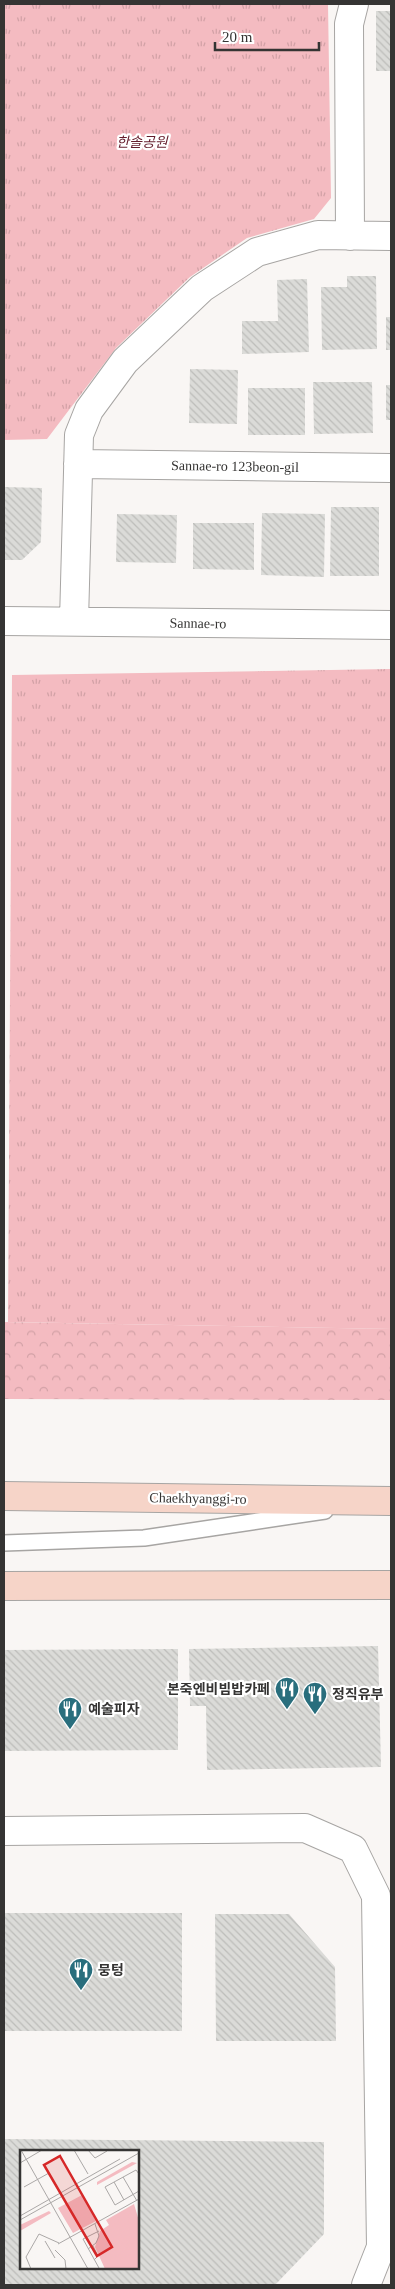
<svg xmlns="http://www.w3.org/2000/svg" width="395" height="2289" viewBox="0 0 395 2289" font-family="'Times New Roman','Noto Sans KR',serif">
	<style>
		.grass { fill: url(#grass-tufts) }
		.forest { fill: url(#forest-crowns) }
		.building { fill: url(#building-back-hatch); fill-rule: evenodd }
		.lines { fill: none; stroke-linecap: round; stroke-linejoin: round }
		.lane-casing { stroke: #a7a5a3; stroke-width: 18 }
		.street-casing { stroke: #a7a5a3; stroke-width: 30 }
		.secondary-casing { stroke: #a7a5a3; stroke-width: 30 }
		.lane { stroke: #fff; stroke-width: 15 }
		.street { stroke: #fff; stroke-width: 28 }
		.secondary { stroke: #f6d4c8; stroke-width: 28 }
		.labels { text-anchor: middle; stroke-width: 4.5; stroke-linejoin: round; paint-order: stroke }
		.park-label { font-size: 14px; font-style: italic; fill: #641d2c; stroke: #fff }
		.street-label { font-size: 14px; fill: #353433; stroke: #fff }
		.poi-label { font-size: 14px; font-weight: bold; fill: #353433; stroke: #fff; text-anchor: start }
		.inset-road { fill: none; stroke: #aba8a7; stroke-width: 1 }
		.view { fill: #d62828; fill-opacity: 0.15; stroke: #d62828; stroke-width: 2.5 }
		.inset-edge { fill: none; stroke: #353433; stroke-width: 2.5 }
	</style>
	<defs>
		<pattern id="grass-tufts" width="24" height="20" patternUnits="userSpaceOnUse" patternTransform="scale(1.25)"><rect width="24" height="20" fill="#f4bbc1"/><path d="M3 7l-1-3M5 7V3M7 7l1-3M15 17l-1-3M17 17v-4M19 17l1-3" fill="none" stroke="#d2a1a6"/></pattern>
		<pattern id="forest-crowns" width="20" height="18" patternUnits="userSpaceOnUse" patternTransform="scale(1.25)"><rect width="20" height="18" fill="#f4bbc1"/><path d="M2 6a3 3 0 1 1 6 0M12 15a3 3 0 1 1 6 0" fill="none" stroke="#d2a1a6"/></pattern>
		<pattern id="building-back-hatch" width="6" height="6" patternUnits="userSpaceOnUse" patternTransform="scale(1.25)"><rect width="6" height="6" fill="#dbdbd8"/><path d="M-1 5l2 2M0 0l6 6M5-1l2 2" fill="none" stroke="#bdbdba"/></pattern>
	</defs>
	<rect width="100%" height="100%" fill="#f9f6f4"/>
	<path class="grass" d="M4 4H328L331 198 314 219 247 238 190 277 116 348 47 439 4 440Z
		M391 669V1329L8 1322 12 675Z"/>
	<path class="forest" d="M4 1322 391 1329V1400L4 1399Z"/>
	<path class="building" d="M376 11H391V71H376Z
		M347 276H376L377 349 322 350 321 287H347Z
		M307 279 309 352 242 354V321H278L277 280Z
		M386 317H391V350H386Z
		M190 369 238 370 237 424 189 423Z
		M313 382H372L373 433 314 434Z
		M386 385H391V420H386Z
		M248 388H305V435H248Z
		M4 487 42 488 41 542 22 560H4Z
		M331 507H379V576H330Z
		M262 513 325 514 324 577 261 575Z
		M117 514 177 515 176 563 116 562Z
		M193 523H254V570L193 569Z
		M378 1646 381 1767 207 1770 206 1706H190L189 1649Z
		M178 1649V1750L4 1751V1650Z
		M4 1913H182V2031H4Z
		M215 1914H289L335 1967 336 2041H216Z
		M4 2139 324 2142V2234L275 2285H4ZM21 2152H138V2268H21Z"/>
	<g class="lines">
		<defs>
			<path id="lane" d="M4 1543 144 1538 325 1511"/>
			<path id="street" d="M350 236 349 24 354 4
				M78 464 391 468
				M4 621 391 625
				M74 621 79 435 89 410 125 361 202 288 257 252 318 235 391 236
				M4 1831 305 1828 353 1849 376 1896 381 2247 366 2285"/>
			<path id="secondary" d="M4 1496 391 1501
				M4 1586 391 1585"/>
		</defs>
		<use href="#lane" class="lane-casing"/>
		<use href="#street" class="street-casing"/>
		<use href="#secondary" class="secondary-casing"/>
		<use href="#lane" class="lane"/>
		<use href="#street" class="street"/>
		<use href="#secondary" class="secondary"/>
	</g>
	<defs>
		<symbol id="restaurant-pin" viewBox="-11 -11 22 30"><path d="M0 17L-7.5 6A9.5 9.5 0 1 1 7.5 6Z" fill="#296e7d" stroke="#fff"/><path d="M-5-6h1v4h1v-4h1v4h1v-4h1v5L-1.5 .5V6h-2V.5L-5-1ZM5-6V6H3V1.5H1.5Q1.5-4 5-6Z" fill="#fff"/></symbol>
	</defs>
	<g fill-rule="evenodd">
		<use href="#restaurant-pin" x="273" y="1675" width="28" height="38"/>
		<use href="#restaurant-pin" x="301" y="1680" width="28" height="38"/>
		<use href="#restaurant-pin" x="56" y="1695" width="28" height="38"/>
		<use href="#restaurant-pin" x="67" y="1956" width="28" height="38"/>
	</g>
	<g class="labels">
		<g class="park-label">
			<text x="142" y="147">한솔공원</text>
		</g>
		<g class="street-label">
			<text transform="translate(235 466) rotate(1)" y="5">Sannae-ro 123beon-gil</text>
			<text transform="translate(198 623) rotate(1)" y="5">Sannae-ro</text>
			<text transform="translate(198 1498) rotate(1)" y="5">Chaekhyanggi-ro</text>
		</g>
		<g class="poi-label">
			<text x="270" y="1694" text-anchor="end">본죽엔비빔밥카페</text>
			<text x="332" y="1699">정직유부</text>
			<text x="88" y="1714">예술피자</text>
			<text x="98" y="1975">뭉텅</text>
		</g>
	</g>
	<g transform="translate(20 2150)">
		<rect width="119" height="119" fill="#f9f6f4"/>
		<path d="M62 45 76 71 53 83 38 58ZM114 54 119 71V119H85L75 97 80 81 89 75 86 70Z" fill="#f4bbc1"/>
		<path d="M112 12 117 13 77 35V32ZM29 61 31 63 0 81V75Z" fill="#f4bbc1"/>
		<path class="inset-road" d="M1 0 68 119M54 0 68 24M68 0 75 8 87 1M0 13 22 0M119 24 116 20 85 37 95 55 119 41M103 27 117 51M94 32 104 50M4 37 29 23M0 66 100 9M0 70 119 3M79 81 63 89 79 118M25 91 35 108M38 94 119 49M73 96 78 106 74 110M68 99 76 93 79 86 75 74M35 100 45 110 46 119M11 119 6 107 19 84 39 93"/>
		<path class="view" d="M40 6 92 97 77 106 24 15Z"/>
		<rect width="119" height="119" class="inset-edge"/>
	</g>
	<rect width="395" height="2289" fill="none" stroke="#353433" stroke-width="10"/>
	<path d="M215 42v8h104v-8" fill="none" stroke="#353433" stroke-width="2.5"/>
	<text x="222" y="42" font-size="15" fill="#353433" stroke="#ffffff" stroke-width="4" paint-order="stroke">20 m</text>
</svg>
